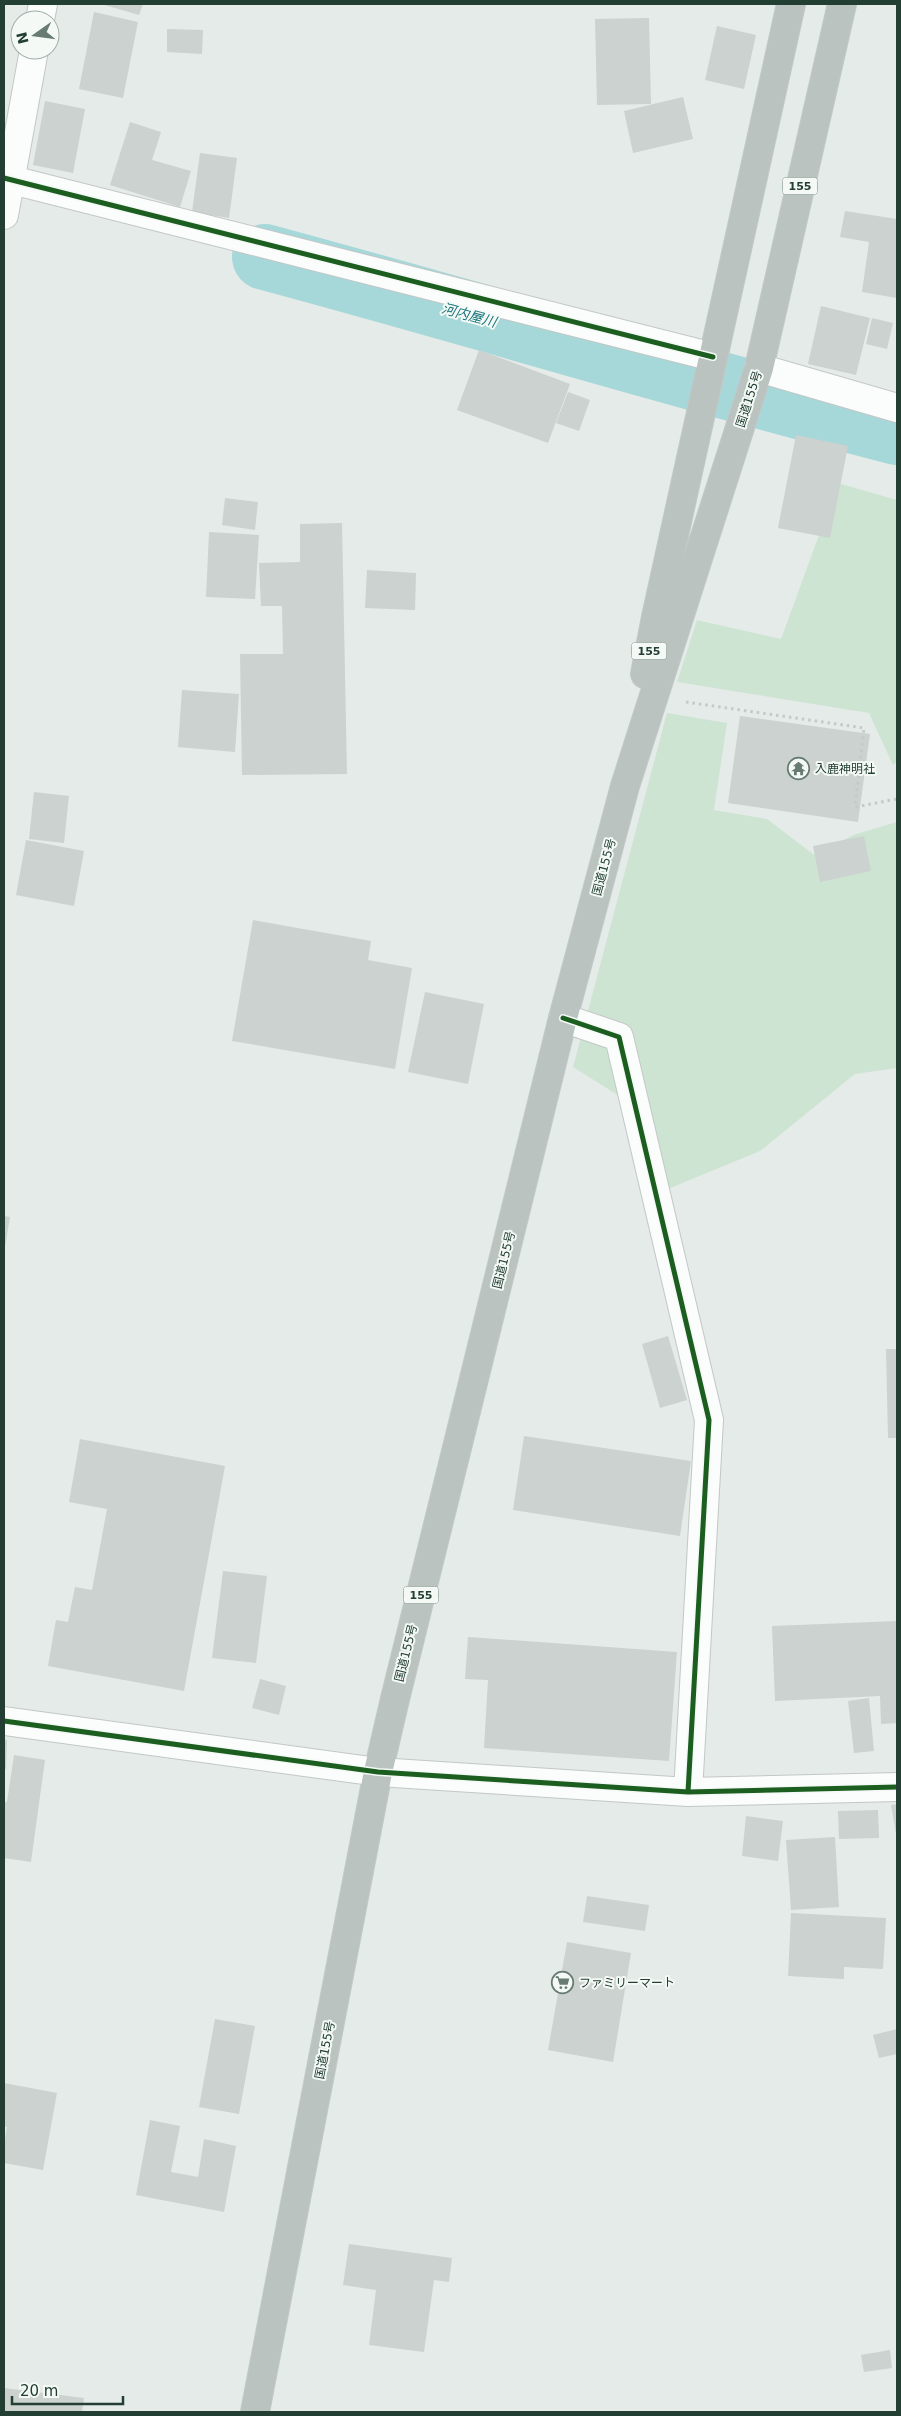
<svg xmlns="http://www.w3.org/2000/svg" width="901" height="2416" viewBox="0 0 901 2416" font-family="'DejaVu Sans','Noto Sans JP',sans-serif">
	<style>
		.green { fill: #cee4d3 }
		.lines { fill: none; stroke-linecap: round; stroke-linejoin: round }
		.river { stroke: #a6d7d9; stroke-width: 66 }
		.building { fill: #ccd2cf }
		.minor-casing { stroke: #c2c8c5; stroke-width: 30 }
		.highway-casing { stroke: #c1cac7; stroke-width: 30 }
		.path { stroke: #c2cbc6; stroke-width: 3; stroke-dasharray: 2.5 4; stroke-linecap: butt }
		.minor { stroke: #fbfcfc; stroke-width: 28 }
		.highway { stroke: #bac3c0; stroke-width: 28 }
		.cycleway-casing { stroke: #f4f9f6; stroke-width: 8 }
		.cycleway { stroke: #1b5e20; stroke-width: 5 }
		.labels { text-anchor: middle; stroke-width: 4; stroke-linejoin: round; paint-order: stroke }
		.shield { fill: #f4f9f6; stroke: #62776e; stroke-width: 1 }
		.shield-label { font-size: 11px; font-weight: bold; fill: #233f34 }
		.street-label { font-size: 12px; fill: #233f34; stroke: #f4f9f6 }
		.poi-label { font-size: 12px; fill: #233f34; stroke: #f4f9f6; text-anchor: start }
		.water-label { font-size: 14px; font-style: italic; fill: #1c767b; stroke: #f4f9f6 }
	</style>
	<rect width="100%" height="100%" fill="#e5ebe8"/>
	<path class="green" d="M838 483 897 500V761L893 765 869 713 677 682 697 620 781 639Z
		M667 713 727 723 714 810 767 819 813 854 856 834 897 822V1068L855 1074 760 1151 668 1189 640 1109 573 1067Z"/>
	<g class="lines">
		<path class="river" d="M265 257C477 314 685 378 897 432"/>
	</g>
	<path class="building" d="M101 4H143L139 15Z
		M94 12 138 22 123 98 79 89Z
		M649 18 651 104 597 105 595 19Z
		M717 26 756 35 744 89 705 80Z
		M167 29 203 30 202 54 167 52Z
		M683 97 693 139 633 153 624 111Z
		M45 101 85 109 73 173 33 165Z
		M130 122 161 132 152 160 191 171 180 207 110 185Z
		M200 153 237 158 229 218 192 212Z
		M845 211 897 219V298L862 292 869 242 840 237Z
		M821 306 870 318 856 375 808 364Z
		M872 318 893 323 887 349 866 344Z
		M479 350 570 384 548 443 457 410Z
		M568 392 590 400 579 431 556 423Z
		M796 435 848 446 830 538 778 528Z
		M225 498 258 502 255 530 222 525Z
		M342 523 347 774 242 775 240 654H283L282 606H261L259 563 300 562V524Z
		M209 532 259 535 255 599 206 597Z
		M367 570 416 573 415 610 365 608Z
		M182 690 239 694 235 752 178 747Z
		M740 716 870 734 858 822 728 803Z
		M34 792 69 796 64 843 29 839Z
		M864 836 871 871 820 882 813 846Z
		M26 840 84 851 74 906 16 895Z
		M253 920 371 941 368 960 412 968 395 1069 232 1041Z
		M425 992 484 1004 468 1084 408 1072Z
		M4 1216 10 1217 5 1247H4Z
		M668 1336 687 1400 660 1408 642 1344Z
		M886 1349H897V1438H888Z
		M524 1436 691 1461 680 1536 513 1510Z
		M80 1439 225 1466 184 1691 48 1666 56 1620 68 1622 75 1587 92 1590 107 1509 69 1502Z
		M223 1571 267 1576 256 1663 212 1658Z
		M897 1621V1723L881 1724 880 1696 775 1701 772 1626Z
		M468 1637 677 1652 669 1761 484 1748 488 1680 465 1679Z
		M260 1679 286 1686 279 1715 252 1708Z
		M869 1698 874 1751 854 1753 848 1701Z
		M4 1739 7 1740 6 1769H4Z
		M14 1755 45 1760 31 1862 4 1858V1802H7Z
		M897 1804V1834H896L891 1805Z
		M878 1810 879 1838 839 1839 838 1811Z
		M746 1816 783 1821 778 1861 742 1856Z
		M835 1837 839 1907 791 1910 786 1840Z
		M587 1896 649 1905 645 1931 583 1922Z
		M791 1913 886 1918 883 1969 844 1967V1979L788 1976Z
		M567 1942 631 1953 613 2062 548 2050Z
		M215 2019 255 2026 239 2114 199 2107Z
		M897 2029V2054L879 2058 873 2035Z
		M4 2083 57 2093 43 2170 4 2163V2145L7 2127 4 2126Z
		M150 2120 180 2126 171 2172 198 2177 204 2139 236 2146 224 2212 136 2195Z
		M349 2244 452 2258 449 2282 434 2280 424 2352 369 2345 376 2290 343 2285Z
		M890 2350 892 2368 864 2372 861 2355Z
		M4 2388 84 2398 82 2412H4Z"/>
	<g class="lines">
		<defs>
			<path id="minor" d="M40 20 43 4
				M4 178 713 357
				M4 215 34 50
				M759 368 897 408
				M563 1018 619 1037 709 1420 688 1792
				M4 1721 378 1772 688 1792 897 1787"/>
			<path id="highway" d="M645 674 656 617 791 4
				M255 2412 378 1772 395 1699 563 1018 625 786 759 368 842 4"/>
		</defs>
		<use href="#minor" class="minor-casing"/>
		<use href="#highway" class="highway-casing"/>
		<path class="path" d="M686 702 864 728 855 807 897 799"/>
		<use href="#minor" class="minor"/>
		<use href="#highway" class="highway"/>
		<defs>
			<path id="cycleway" d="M4 178 713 357
				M563 1018 619 1037 709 1420 688 1792
				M4 1721 378 1772 688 1792 897 1787"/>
		</defs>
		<use href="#cycleway" class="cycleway-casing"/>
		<use href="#cycleway" class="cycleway"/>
	</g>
	<defs>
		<symbol id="temple-ring" viewBox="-11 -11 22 22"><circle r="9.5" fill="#f4f9f6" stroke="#677b73" stroke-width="1.5"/><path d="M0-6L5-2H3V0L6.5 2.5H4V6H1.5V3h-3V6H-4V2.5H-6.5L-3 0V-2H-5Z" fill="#677b73"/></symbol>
		<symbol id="supermarket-ring" viewBox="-11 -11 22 22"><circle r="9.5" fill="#f4f9f6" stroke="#677b73" stroke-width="1.5"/><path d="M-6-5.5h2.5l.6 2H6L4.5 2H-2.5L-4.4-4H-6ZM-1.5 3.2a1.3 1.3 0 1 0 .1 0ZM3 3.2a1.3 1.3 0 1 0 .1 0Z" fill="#677b73"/></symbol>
	</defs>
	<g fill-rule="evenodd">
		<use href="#temple-ring" x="786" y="756" width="25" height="25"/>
		<use href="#supermarket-ring" x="550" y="1970" width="25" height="25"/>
	</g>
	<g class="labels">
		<g class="shield">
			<rect x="782.5" y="177.5" width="35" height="17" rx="4"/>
			<rect x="631.5" y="642.5" width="35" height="17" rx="4"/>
			<rect x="403.5" y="1586.5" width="35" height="17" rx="4"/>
		</g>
		<g class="shield-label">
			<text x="800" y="190">155</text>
			<text x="649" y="655">155</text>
			<text x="421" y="1599">155</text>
		</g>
		<g class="street-label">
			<text transform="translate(749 399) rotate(-72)" y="4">国道155号</text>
			<text transform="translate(604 867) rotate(-75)" y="4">国道155号</text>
			<text transform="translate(504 1260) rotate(-76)" y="4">国道155号</text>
			<text transform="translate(406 1653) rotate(-76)" y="4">国道155号</text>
			<text transform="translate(325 2050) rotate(-79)" y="4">国道155号</text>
		</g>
		<g class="poi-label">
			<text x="815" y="773">入鹿神明社</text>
			<text x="579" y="1987">ファミリーマート</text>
		</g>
		<g class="water-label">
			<text transform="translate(469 315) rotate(15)" y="5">河内屋川</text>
		</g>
	</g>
	<rect width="901" height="2416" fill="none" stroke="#233f34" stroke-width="10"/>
	<g transform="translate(35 35) rotate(256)"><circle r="24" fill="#f4f9f6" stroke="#a0afa8"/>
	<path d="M0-4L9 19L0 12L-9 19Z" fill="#677b73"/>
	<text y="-8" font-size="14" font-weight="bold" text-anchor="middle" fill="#233f34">N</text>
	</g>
	<path d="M12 2396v8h111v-8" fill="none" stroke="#233f34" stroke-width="2.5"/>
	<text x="20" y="2396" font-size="15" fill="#233f34" stroke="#f4f9f6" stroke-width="4" paint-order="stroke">20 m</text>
</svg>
